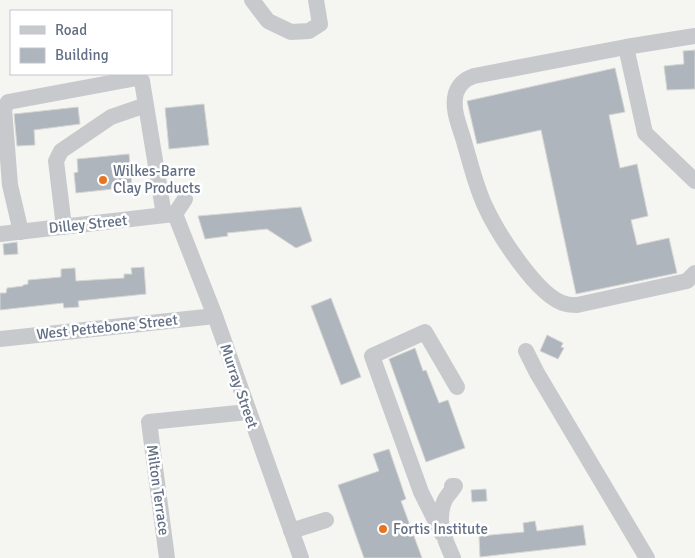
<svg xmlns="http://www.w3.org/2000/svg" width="695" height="558" viewBox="0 0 695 558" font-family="Signika,sans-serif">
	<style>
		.building { fill: #afb5bc; stroke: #d6d7d4 }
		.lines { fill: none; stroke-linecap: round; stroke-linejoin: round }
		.minor { stroke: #c7c9cd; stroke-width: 16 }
		.poi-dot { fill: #e9741e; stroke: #fff; stroke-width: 2 }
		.labels { text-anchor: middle; stroke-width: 5; stroke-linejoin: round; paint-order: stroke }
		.poi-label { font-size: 15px; fill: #636f84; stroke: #fff; text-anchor: start }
		.street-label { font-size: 15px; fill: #636f84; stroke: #fff }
	</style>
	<rect width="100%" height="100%" fill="#f5f5f1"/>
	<path class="building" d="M695 50V89L667 90 664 66 684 64 683 51Z
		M615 68 625 112 609 115 620 168 637 164 648 216 631 220 637 245 669 238 677 273 576 294 541 130 477 144 467 101Z
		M204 104 209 145 169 149 165 108Z
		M78 107 80 124 34 130 35 145 17 146 14 114Z
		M129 154 132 187 76 193 74 173 78 172 77 159Z
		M301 207 312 241 296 248 267 229 227 233 228 236 205 239 198 216Z
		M17 242 18 254 4 255 3 244Z
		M144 267 146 294 78 301 79 307 64 308 63 303 0 310V293H6L7 288 23 286V285L28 284V280L61 277V269L75 268 76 281 124 278V274H132L131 268Z
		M331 298 361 377 341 385 311 306Z
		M547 335 563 343 561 347 564 348 558 359 540 351Z
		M415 348 423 371 426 370 439 403 448 400 465 448 426 462 389 359Z
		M389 449 406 499 401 501 422 558H364L338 485 379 471 373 454Z
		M486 489 487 501 472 502 471 490Z
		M535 521 537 531 583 525 586 545 480 557 479 536 524 532 523 523Z"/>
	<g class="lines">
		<path class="minor" d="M252 0 268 21 291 32 309 31 320 24 316 0
			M695 36 626 47 645 133 695 181
			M626 47 474 76C465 79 459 84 456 93 451 110 461 129 465 145 471 165 476 187 485 206 497 232 538 298 566 304 569 305 574 305 577 305L687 281 695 273
			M175 214 215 316 301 558
			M175 214 185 199
			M64 227 56 161 61 151 111 117 146 105
			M21 232 10 185 4 109 8 102 137 78 142 81 164 215
			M0 234 174 214
			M0 339 215 316
			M526 351 537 373 647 558
			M452 486H455C452 491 446 496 444 502 436 522 445 540 453 558
			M291 531 326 520
			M442 534 421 492 372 356 425 332 457 387
			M167 558 149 422 248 412"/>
	</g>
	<g class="poi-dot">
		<circle cx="103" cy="180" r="5"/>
		<circle cx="383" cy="529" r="5"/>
	</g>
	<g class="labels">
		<g class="poi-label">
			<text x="113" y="176">Wilkes-Barre<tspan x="113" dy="17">Clay Products</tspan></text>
			<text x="393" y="534">Fortis Institute</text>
		</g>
		<g class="street-label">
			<text transform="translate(88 224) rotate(-6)" y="5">Dilley Street</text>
			<text transform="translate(107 327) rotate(-6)" y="5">West Pettebone Street</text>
			<text transform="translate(239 386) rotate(71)" y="5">Murray Street</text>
			<text transform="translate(158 490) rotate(82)" y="5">Milton Terrace</text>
		</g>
	</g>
	<rect x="10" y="10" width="162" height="65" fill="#ffffff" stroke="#c1c5ce"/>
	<rect x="20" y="26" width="25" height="8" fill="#c7c9cd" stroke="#c1c5ce"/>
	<text x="55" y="35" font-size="15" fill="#636f84">Road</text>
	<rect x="20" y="48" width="25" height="15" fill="#afb5bc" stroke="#c1c5ce"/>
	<text x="55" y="60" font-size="15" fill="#636f84">Building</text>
</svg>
